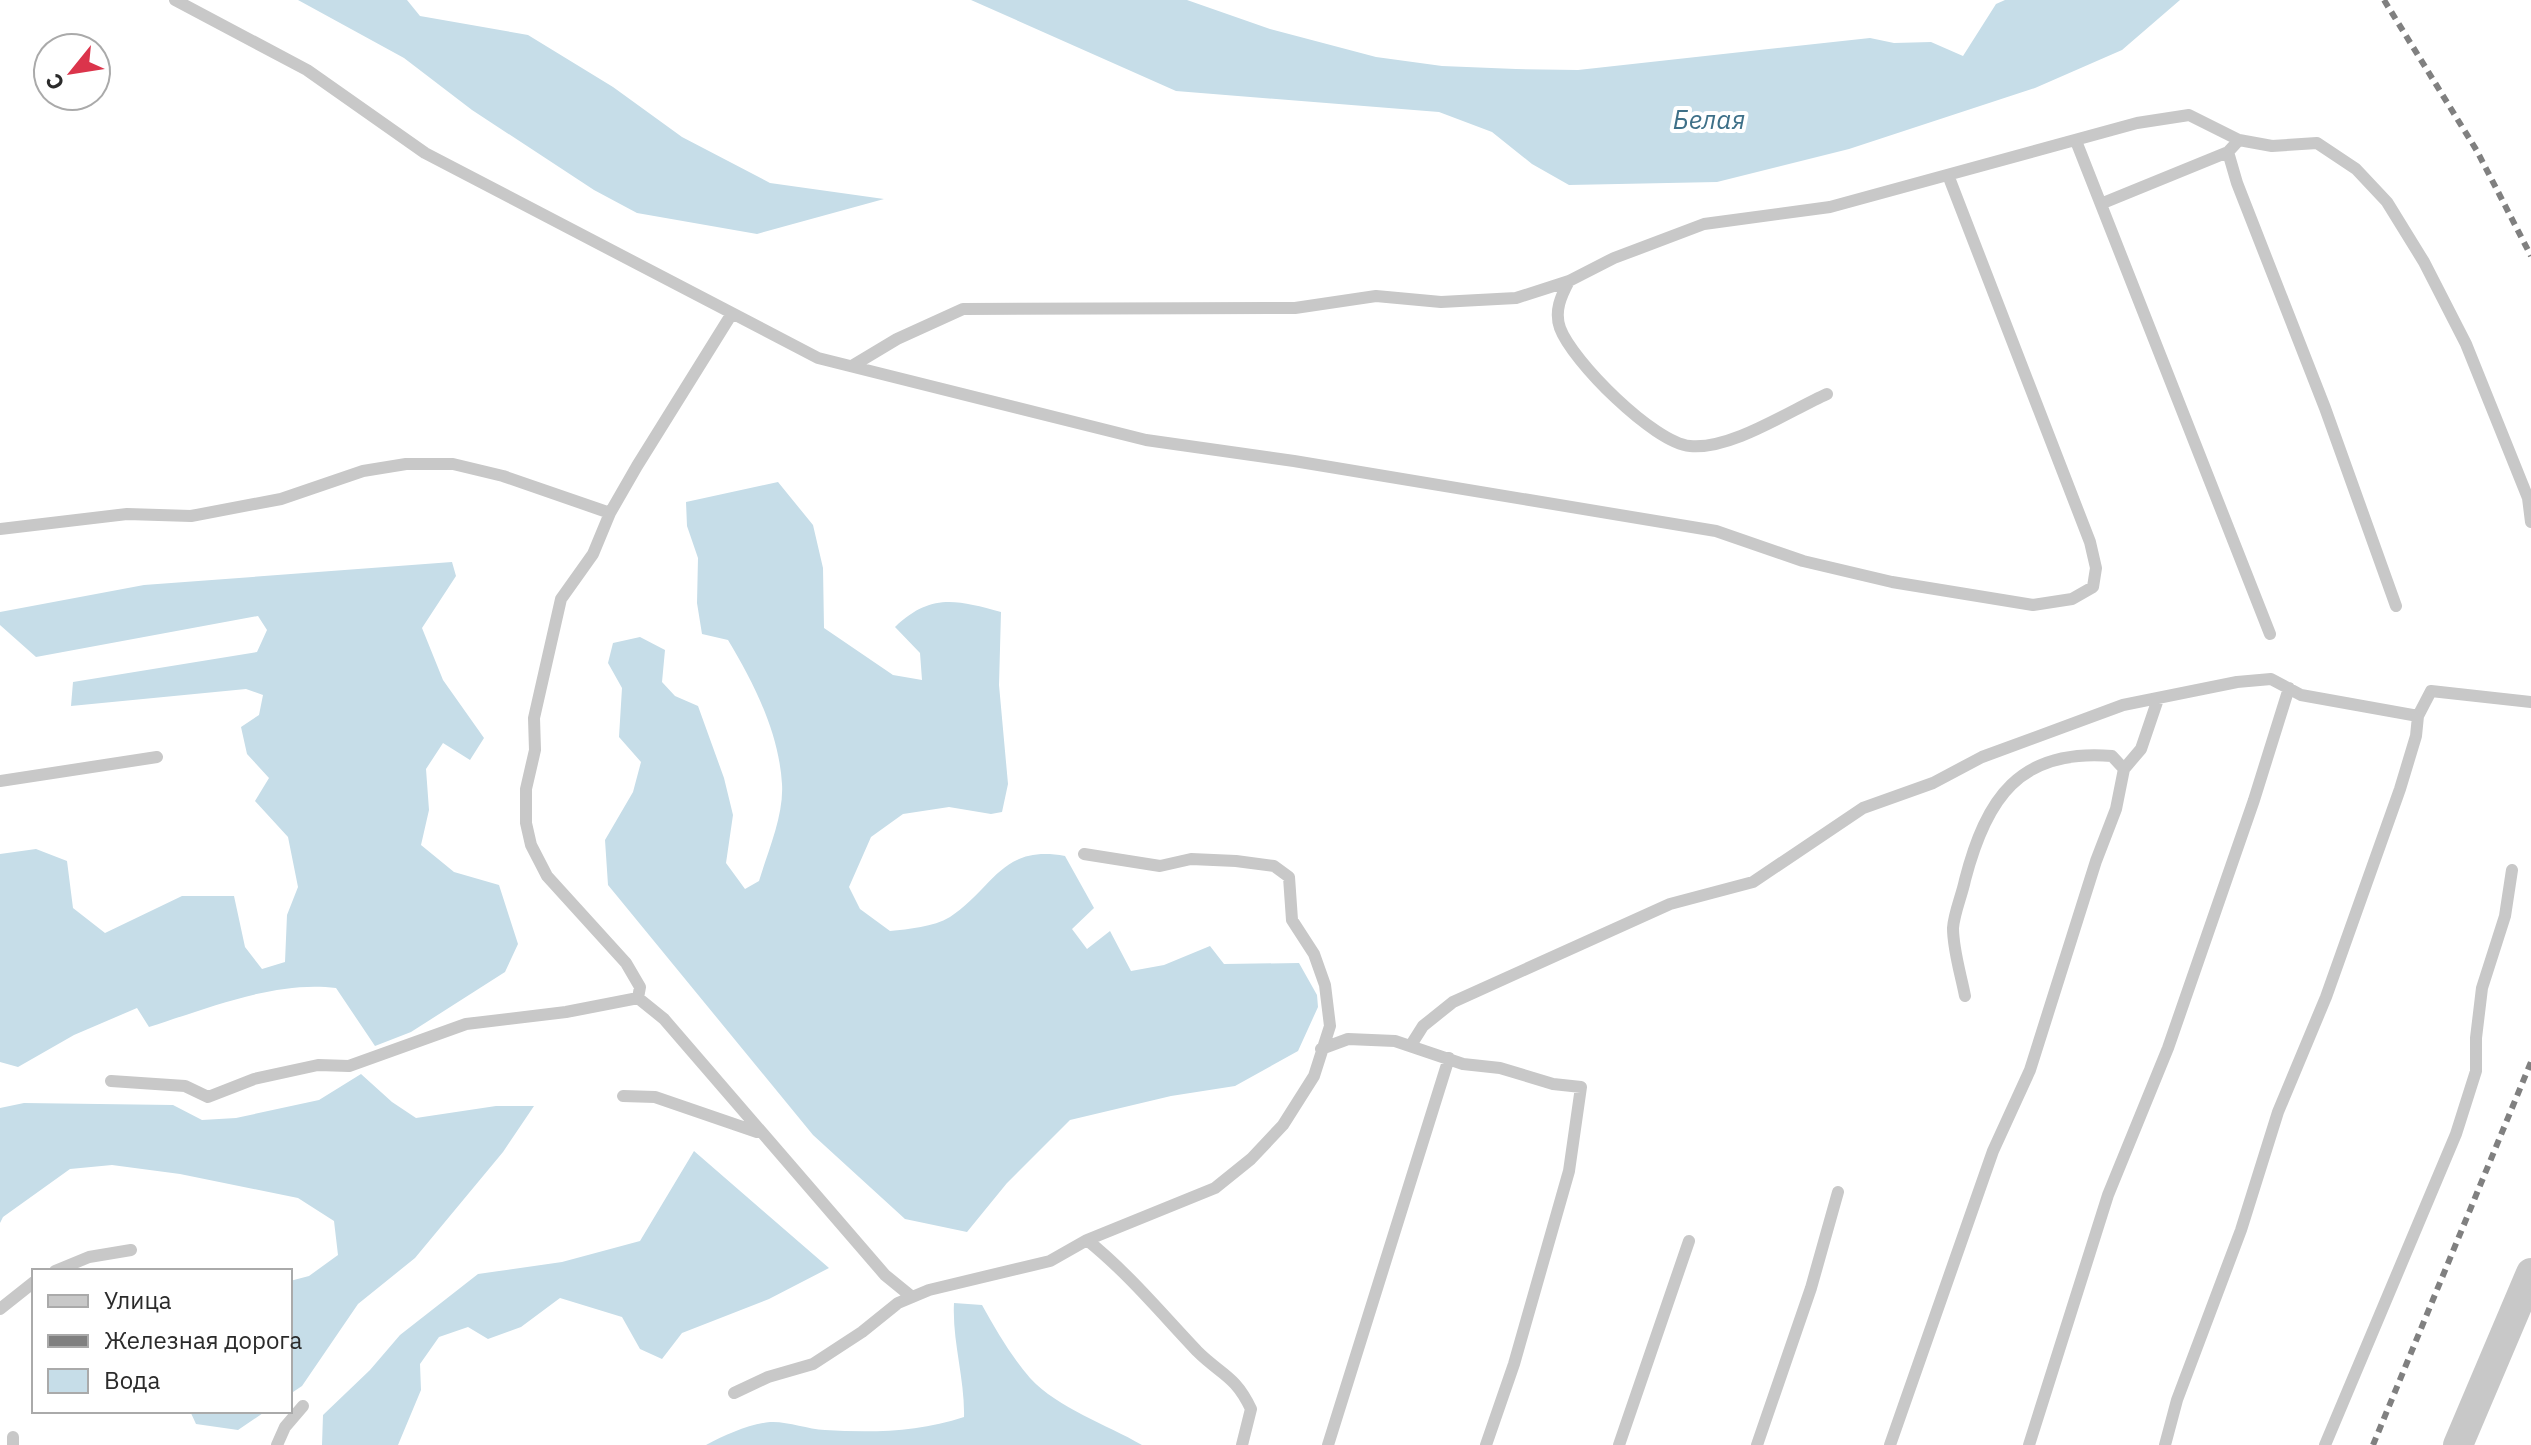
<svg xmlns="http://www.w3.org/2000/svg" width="2531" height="1445" viewBox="0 0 2531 1445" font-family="'IBM Plex Sans',sans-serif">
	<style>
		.water { fill: #c6dde8 }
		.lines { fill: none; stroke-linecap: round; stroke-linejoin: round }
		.service { stroke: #c8c8c8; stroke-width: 12 }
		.tertiary { stroke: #c8c8c8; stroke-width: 30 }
		.rail { stroke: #808080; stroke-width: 6; stroke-dasharray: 8 6; stroke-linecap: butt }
		.labels { text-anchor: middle; stroke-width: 8; stroke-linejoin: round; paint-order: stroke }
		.water-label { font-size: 26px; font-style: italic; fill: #3e7088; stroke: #fff }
	</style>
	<rect width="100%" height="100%" fill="#fff"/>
	<path class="water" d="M298 0H407L420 16 528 35 613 87 682 137 770 183 884 199 757 234 637 213 594 190 472 110 404 58Z
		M971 0H1187L1270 29 1376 57 1442 66 1516 69 1578 70 1870 38 1894 43 1931 42 1963 56 1996 4 2005 0H2180L2122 50 2035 88 1849 149 1717 182 1569 185 1532 164 1492 132 1439 112 1176 91Z
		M778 482 813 525 823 568 824 628 893 675 922 680 920 653 895 627C931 593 956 600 1001 612L999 685 1008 784 1002 812 991 814 949 807 903 814 871 837 849 887 860 909 890 931C909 929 933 927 950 917 993 889 1001 844 1065 856L1094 908 1072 929 1087 949 1110 931 1131 971 1164 965 1210 946 1224 964 1299 963 1317 995 1318 1007 1298 1051 1235 1086 1171 1096 1070 1120 1007 1183 967 1232 905 1219 813 1135 608 885 605 840 633 792 641 762 619 737 622 688 608 663 613 643 640 637 665 650 662 682 675 696 698 706 724 778 733 815 726 863 745 889 759 881C768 851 784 815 782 784 779 733 754 683 728 640L702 634 697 603 698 558 687 526 686 502Z
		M452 562 456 576 422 628 443 680 484 738 470 760 443 743 426 769 429 810 421 845 454 872 499 885 518 944 505 972 411 1032 375 1046 336 988C276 980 206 1009 149 1027L137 1008 74 1035 18 1067 0 1062V854L36 849 67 861 73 908 105 933 182 896H234L245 947 262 969 285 962 287 915 298 887 288 837 255 801 269 778 247 754 241 727 259 715 263 695 246 689 71 706 73 682 257 652 267 630 258 616 36 657 0 625V612L144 585Z
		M361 1074 392 1102 416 1118 496 1106H534L503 1152 415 1258 358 1304 302 1386 290 1394V1281L309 1276 338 1255 334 1221 298 1198 180 1174 112 1165 70 1169 3 1217 0 1223V1108L24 1103 173 1105 202 1120 236 1118 319 1100Z
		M694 1151 829 1268 769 1299 682 1333 662 1359 640 1349 622 1317 560 1298 521 1327 488 1339 468 1327 439 1337 420 1364 421 1390 398 1445H322L323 1415 370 1370 400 1335 478 1274 562 1262 640 1241Z
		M954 1303 982 1305C996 1330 1011 1356 1030 1378 1059 1409 1106 1424 1142 1445H706C725 1435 749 1424 770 1422 787 1421 807 1429 825 1430 872 1433 919 1432 964 1417 965 1379 952 1341 954 1303Z
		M190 1411H266L238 1430 196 1424Z"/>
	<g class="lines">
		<path class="service" d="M175 0 307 70 425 153 818 358 1146 440 1294 461 1716 531 1803 561 1892 582 2033 605 2072 599 2093 587 2096 568 2090 542 1948 175
			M2239 140 2228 152 2237 183 2325 408 2396 606
			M2076 141 2270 634
			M2103 203 2228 152
			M1569 281C1561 296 1554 311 1560 328 1572 361 1654 443 1690 446 1731 450 1789 411 1827 394
			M852 366 897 339 963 309 1295 308 1376 296 1441 302 1516 298 1569 281 1614 258 1704 224 1830 207 2137 123 2189 115 2239 140 2272 146 2317 143 2356 169 2387 202 2424 262 2466 344 2528 498 2531 522
			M0 529 127 514 191 516 281 499 363 471 406 464H453L503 476 610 513
			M2124 769 2141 749 2158 699
			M0 781 157 757
			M1084 854 1160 866 1191 859 1236 861 1274 866 1289 877 1292 920 1314 954 1325 985 1330 1026 1314 1076 1283 1125 1251 1159 1215 1188 1087 1240
			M638 998 640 987 626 963 547 876 531 845 526 823V789L535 750 534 718 561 599 593 554 610 513 637 466 731 315
			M1411 1045 1423 1026 1453 1002 1670 904 1753 882 1863 808 1933 783 1982 757 2123 705 2237 682 2271 679 2301 695 2418 716 2431 691 2531 702
			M1321 1049 1348 1039 1395 1041 1463 1064 1500 1068 1553 1084 1581 1087 1569 1171 1514 1364 1486 1445
			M111 1081 185 1086 208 1097 254 1079 318 1065 349 1066 466 1024 566 1012 638 998 664 1019 885 1275 912 1297
			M623 1096 655 1097 757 1132
			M55 1271 89 1257 131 1250
			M0 1309 34 1282
			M734 1393 768 1377 813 1364 862 1332 898 1303 929 1290 1050 1261 1087 1240C1128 1273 1161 1313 1197 1351 1221 1375 1235 1375 1251 1409L1242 1445
			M13 1437V1445
			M277 1445 285 1427 303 1406
			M1328 1445 1449 1058
			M1619 1445 1689 1241
			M1757 1445 1811 1288 1838 1192
			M1890 1445 1993 1151 2030 1070 2096 861 2116 809 2124 769 2112 756C2019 748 1986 799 1965 880 1962 895 1954 913 1953 928 1953 950 1961 975 1965 996
			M2029 1445 2108 1195 2168 1048 2254 800 2289 688
			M2165 1445 2177 1400 2241 1230 2278 1112 2326 997 2400 789 2416 736 2418 716
			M2325 1445 2456 1134 2476 1071V1038L2482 988 2505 916 2512 870"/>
		<path class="tertiary" d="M2458 1445 2531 1273"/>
		<path class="rail" d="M2384 0 2477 151 2531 256
			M2373 1445 2531 1062"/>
	</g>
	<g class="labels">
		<g class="water-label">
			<text x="1709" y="129">Белая</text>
		</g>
	</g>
	<rect x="32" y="1269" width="260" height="144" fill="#ffffff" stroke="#aaaaaa" stroke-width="2"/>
	<rect x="48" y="1295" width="40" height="12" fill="#c8c8c8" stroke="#aaaaaa" stroke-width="2"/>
	<text x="104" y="1309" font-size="24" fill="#2b2b2b">Улица</text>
	<rect x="48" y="1335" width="40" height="12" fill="#808080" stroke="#aaaaaa" stroke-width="2"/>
	<text x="104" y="1349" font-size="24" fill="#2b2b2b">Железная дорога</text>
	<rect x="48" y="1369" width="40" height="24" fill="#c6dde8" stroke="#aaaaaa" stroke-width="2"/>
	<text x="104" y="1389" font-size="24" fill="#2b2b2b">Вода</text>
	<g transform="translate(72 72) rotate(240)"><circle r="38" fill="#ffffff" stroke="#aaaaaa" stroke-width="2"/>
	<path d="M0-6L14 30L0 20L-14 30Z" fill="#db344b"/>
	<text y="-12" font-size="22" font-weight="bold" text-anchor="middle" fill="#2b2b2b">С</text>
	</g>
</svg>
